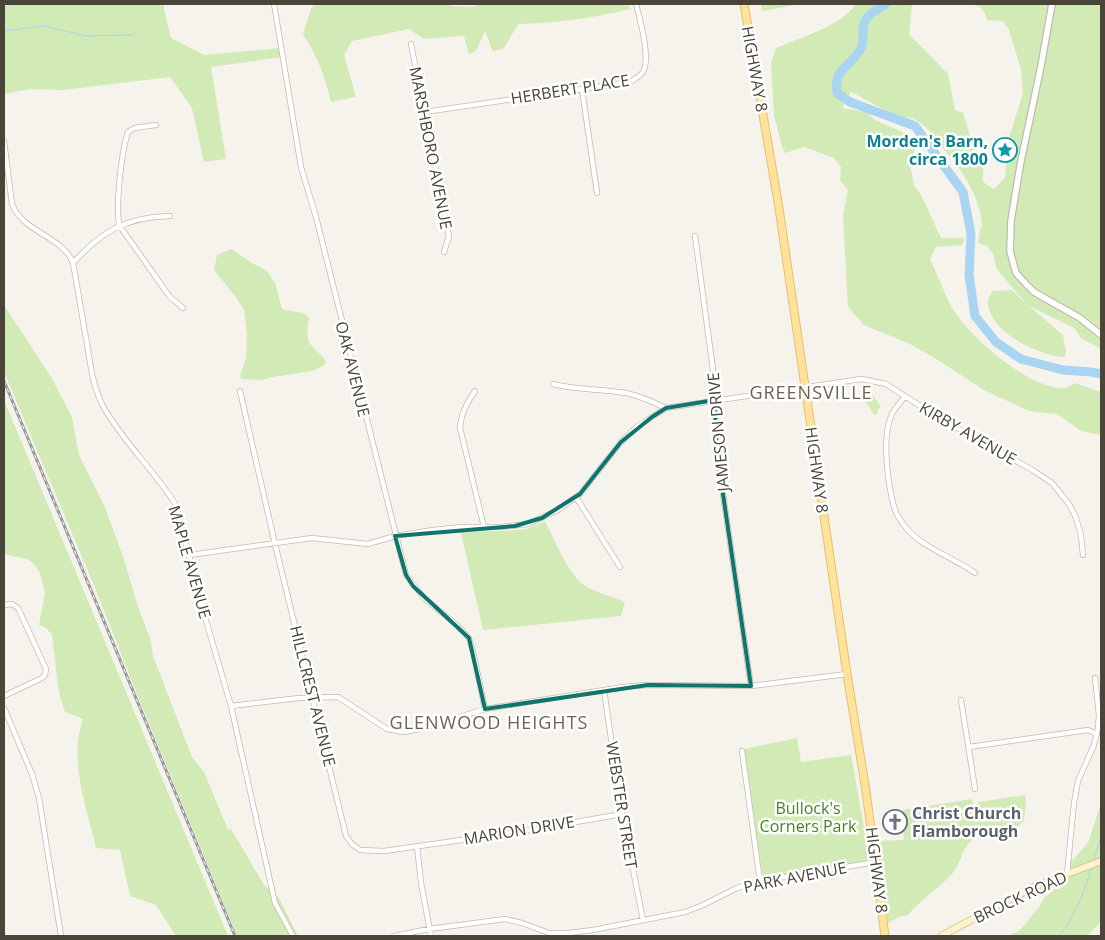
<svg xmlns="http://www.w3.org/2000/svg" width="1105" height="940" viewBox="0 0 1105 940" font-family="'Open Sans',sans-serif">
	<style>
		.green { fill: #d2eab5 }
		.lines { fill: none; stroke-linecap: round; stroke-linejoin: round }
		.stream { stroke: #a9d4f2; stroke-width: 1 }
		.river { stroke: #a9d4f2; stroke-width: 9 }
		.minor-casing { stroke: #c2bbae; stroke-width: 6 }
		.tertiary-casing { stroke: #c2bbae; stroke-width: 8 }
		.secondary-casing { stroke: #d6c79b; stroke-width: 8 }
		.primary-casing { stroke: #e6c16a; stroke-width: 9 }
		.minor { stroke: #fff; stroke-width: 4.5 }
		.tertiary { stroke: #fff; stroke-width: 5.5 }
		.secondary { stroke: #fff3cd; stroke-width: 6 }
		.primary { stroke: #ffe39c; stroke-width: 7 }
		.rail-casing { stroke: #9a9a9a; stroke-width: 3 }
		.rail { stroke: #fff; stroke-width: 1; stroke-dasharray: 4; stroke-linecap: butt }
		.marked { fill: none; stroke: #0f766e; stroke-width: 4; stroke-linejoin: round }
		.labels { text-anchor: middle; stroke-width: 5; stroke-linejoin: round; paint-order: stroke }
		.street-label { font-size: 16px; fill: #4b4439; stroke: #fff }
		.culture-label { font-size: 16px; font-weight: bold; fill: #0d838f; stroke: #fff; text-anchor: end }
		.park-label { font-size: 16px; fill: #4a7f2a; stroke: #fff }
		.worship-label { font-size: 16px; font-weight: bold; fill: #5b616d; stroke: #fff; text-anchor: start }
		.neighbourhood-label { font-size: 18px; letter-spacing: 1px; fill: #6e6250; stroke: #fff }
	</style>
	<rect width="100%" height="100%" fill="#f6f3ec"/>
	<path class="green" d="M4 4H163L171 38 204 55 280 48 282 57 211 67 226 159 204 162 192 108 170 77 63 90 30 89 4 94Z
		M315 4H449L451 6 472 7 478 4H628L630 9C593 18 556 23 518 24L504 48 493 52 485 31 476 51 469 54 464 36 424 39 409 29 352 41 344 55 356 97 331 102C325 75 317 57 303 34L311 9Z
		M762 4H800L764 11 761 9Z
		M856 4H912L909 34 948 74 955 110 963 113 975 152 983 164V182L994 189 1005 178 1009 138 1023 93 1021 69 1009 30 1003 21 987 20C983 6 979 5 965 4H1101V349L1081 338 1074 328 1029 306 1063 335 1066 353 1064 357C1039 356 987 331 988 301 988 298 991 294 993 291L1012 290 1028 306 996 268 994 255 987 246 978 243 980 228 982 227C981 199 964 173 946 152 935 139 931 128 914 119 910 117 904 118 899 116 884 111 866 99 851 92L842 108 866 112 875 120 907 134V140L915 147 911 169 914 186 921 195 941 238H965L962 245 936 247 930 259C938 275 945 296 954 311 973 339 1029 389 1064 388 1068 388 1071 385 1075 383L1101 392V435L1081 431 1057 414 1029 411 984 390 938 360 910 344 864 325 848 307 843 215 848 190 840 180 841 167 834 158 804 147 785 153 782 146 774 116 771 63 776 48C800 38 841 26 856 4Z
		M231 249 252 263 267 271 275 283 282 309 302 313 309 317C308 325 305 338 311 345 316 352 323 354 326 363L323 366 312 371 273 377 262 380 242 379 240 376 246 358 247 335 244 310 235 296 214 270 217 255Z
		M4 305 51 377 72 417 79 455 104 505 125 562 138 607 150 638 153 656 192 757 204 772 228 830 231 829 264 885 279 898 298 936H237L137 694 95 588 4 372Z
		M870 391 881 407 877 410 878 413 874 415 861 394 864 392 866 394Z
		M4 400 228 936H176L156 905 130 896 120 850 96 848C87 808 68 760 83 719L65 712 59 693 52 635 46 628 39 625 45 593 40 573 34 564 27 559 4 554Z
		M545 521C554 539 567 570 581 583 591 591 613 597 625 602L621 616 483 630 461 532 505 531 527 529Z
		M797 738 801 762 851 755 870 861 763 879 744 749Z
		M1025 795 1026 801 1024 821C1019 825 1015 830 1008 833 997 837 982 832 971 841 962 849 960 865 952 874 938 889 920 900 907 916H901L888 923 876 841 904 840 902 810 972 799 974 815 978 802Z
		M1101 803V922L1087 936H1009L1020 930 1040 906 1043 899 1064 881 1070 872 1071 862 1088 843Z"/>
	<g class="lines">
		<path class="stream" d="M4 31 45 26 86 36 133 35
			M1094 860 1101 837
			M1059 936C1075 916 1084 893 1091 869"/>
		<path class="river" d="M886 4C878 9 869 13 865 21 861 29 865 40 861 48 852 67 833 67 837 93L850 102 915 126 963 192 971 234 969 275 975 316 996 342 1021 359 1063 370 1091 372 1101 374"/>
		<defs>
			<path id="minor" d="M274 4 301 167 316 217 406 575 425 599 457 625 469 638 474 656 485 709
				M411 44 449 236 444 252
				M582 89 597 193
				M425 112 630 82C635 79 640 76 643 72 651 58 640 20 636 4
				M156 125 134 128 128 132C121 153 116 203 119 225L170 297 183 308
				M4 141 12 204C23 233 63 236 73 263 78 290 82 317 87 343 90 364 93 387 103 406 123 442 154 470 176 505L205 617 231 706 275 903 293 936
				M695 236 716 392V446L751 686
				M73 263C102 231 126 217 170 216
				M553 384C577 390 602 389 626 393 641 396 653 402 666 408
				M240 391 275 544 346 836 352 844 360 850 384 851 518 832 622 814
				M475 391C467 403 461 413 460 428L484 527
				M905 396C901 402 895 408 892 414 881 437 888 487 895 510 897 516 903 524 907 529 922 547 956 559 975 573
				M576 497 620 567
				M190 555 312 538 368 544 395 536 433 530 462 527H502L528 524 558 510 580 494 621 442 638 426 666 408 862 379 886 384 936 416 1034 471 1052 483 1069 504 1076 518 1081 535 1083 555
				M4 605 12 604 18 608 46 669 45 675 42 678 4 696
				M604 690 622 814 643 920
				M961 700 975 789
				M231 706 299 698 338 697 387 729 404 732 420 729 485 709 623 687 648 685 751 686 847 674
				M4 708 32 774 39 798 61 936
				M969 747 1088 730 1097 734
				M742 751 760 881
				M417 846 421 883 431 936
				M1067 874 1074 803 1078 781 1094 745 1098 728 1099 715 1095 678
				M394 936 429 929 505 919 522 923 549 933H569L593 930 685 912 701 906 737 888 760 881 876 862"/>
			<path id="tertiary" d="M1052 4 1041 66 1020 166 1011 221 1010 251 1016 273 1027 285 1034 292 1080 318 1101 335"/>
			<path id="secondary" d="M941 936 1031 888 1101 861"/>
			<path id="primary" d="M744 4 779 208 847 674 866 791 885 936"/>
		</defs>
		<use href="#minor" class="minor-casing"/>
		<use href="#tertiary" class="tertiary-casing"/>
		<use href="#secondary" class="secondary-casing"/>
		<use href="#primary" class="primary-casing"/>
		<use href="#minor" class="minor"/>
		<use href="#tertiary" class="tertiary"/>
		<use href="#secondary" class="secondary"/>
		<use href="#primary" class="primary"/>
		<defs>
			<path id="rail" d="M4 381 235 936"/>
		</defs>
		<use href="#rail" class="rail-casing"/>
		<use href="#rail" class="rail"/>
	</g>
	<path class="marked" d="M715 400 716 446 751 686 648 685 485 709 469 638 413 586 406 575 395 536 515 526 542 518 580 494 621 442 652 417 666 408Z"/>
	<defs>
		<symbol id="sight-ring" viewBox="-11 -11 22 22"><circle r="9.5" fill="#fff" stroke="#0f9aa8" stroke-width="1.5"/><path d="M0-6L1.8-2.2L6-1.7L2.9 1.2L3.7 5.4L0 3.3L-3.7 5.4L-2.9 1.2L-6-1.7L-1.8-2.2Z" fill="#0f9aa8"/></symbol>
		<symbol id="church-ring" viewBox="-11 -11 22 22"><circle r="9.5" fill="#fff" stroke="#6b7280" stroke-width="1.5"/><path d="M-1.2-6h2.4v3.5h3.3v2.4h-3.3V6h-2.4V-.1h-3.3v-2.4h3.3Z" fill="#6b7280"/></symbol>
	</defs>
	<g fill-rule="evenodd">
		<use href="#sight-ring" x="991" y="136" width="28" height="28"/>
		<use href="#church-ring" x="881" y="808" width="28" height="28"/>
	</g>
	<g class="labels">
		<g class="street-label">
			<text transform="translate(755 69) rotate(80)" y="6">HIGHWAY 8</text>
			<text transform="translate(570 89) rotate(-9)" y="6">HERBERT PLACE</text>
			<text transform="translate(431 148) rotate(79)" y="6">MARSHBORO AVENUE</text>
			<text transform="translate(353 369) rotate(76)" y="6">OAK AVENUE</text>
			<text transform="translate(718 432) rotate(-95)" y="6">JAMESON DRIVE</text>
			<text transform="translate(968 433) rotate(30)" y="6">KIRBY AVENUE</text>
			<text transform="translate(817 470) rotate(82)" y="6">HIGHWAY 8</text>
			<text transform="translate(190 562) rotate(74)" y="6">MAPLE AVENUE</text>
			<text transform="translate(313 696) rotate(76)" y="6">HILLCREST AVENUE</text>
			<text transform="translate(622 805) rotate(81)" y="6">WEBSTER STREET</text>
			<text transform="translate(519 830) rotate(-9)" y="6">MARION DRIVE</text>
			<text transform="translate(877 870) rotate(83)" y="6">HIGHWAY 8</text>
			<text transform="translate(795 877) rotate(-11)" y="6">PARK AVENUE</text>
			<text transform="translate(1020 897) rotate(-25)" y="6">BROCK ROAD</text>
		</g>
		<g class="culture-label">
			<text x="988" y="147">Morden's Barn,<tspan x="988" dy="18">circa 1800</tspan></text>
		</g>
		<g class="park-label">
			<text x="808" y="814">Bullock's<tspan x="808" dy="18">Corners Park</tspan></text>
		</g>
		<g class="worship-label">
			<text x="912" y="819">Christ Church<tspan x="912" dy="18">Flamborough</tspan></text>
		</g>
		<g class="neighbourhood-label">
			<text x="811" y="399">GREENSVILLE</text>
			<text x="489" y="729">GLENWOOD HEIGHTS</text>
		</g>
	</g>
	<rect width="1105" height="940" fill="none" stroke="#4b4439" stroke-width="10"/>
</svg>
